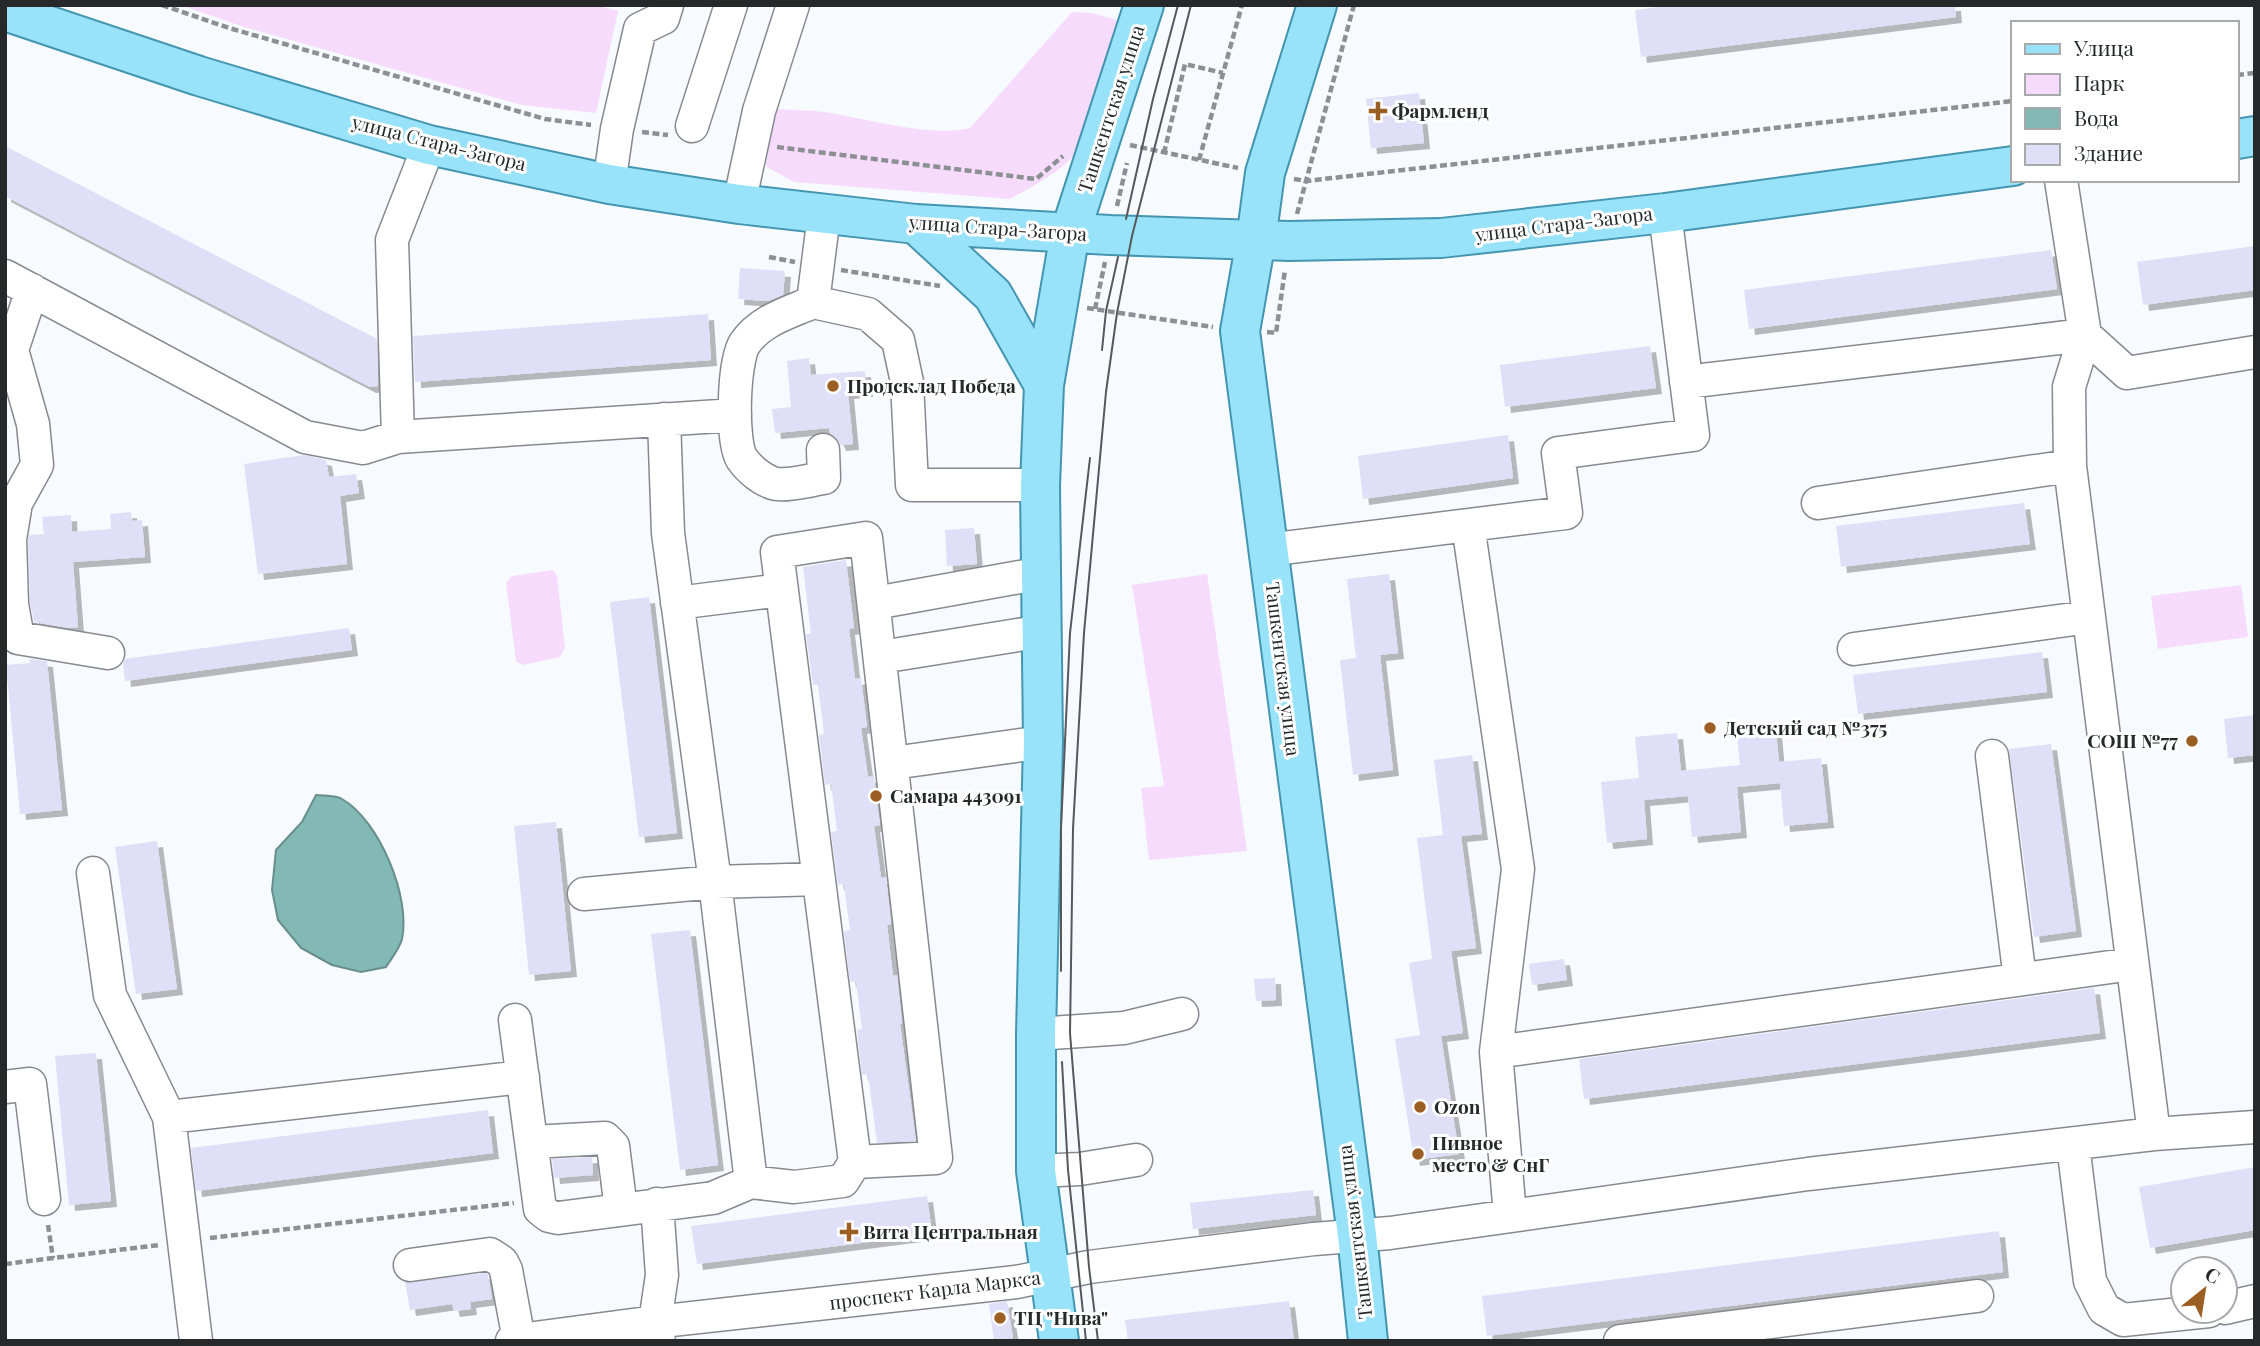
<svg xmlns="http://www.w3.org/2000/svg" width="2260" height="1346" viewBox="0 0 2260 1346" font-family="'Playfair Display',serif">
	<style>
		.green { fill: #f7dbfc }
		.water { fill: #83b9b4; stroke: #678e8b; stroke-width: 2 }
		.building { fill: #e0dff8; filter: url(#shadow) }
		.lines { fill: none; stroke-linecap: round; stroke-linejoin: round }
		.minor-casing { stroke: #868a8f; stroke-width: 35 }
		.major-casing { stroke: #4495af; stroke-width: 42 }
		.path { stroke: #8d9093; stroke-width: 4.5; stroke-dasharray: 7 3.5; stroke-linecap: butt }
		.minor { stroke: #fff; stroke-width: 32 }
		.major { stroke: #98e3fa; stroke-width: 38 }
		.tram { stroke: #56585b; stroke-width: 2 }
		.poi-dot { fill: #9c5f23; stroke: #fff; stroke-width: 2.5 }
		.labels { text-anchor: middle; stroke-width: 6; stroke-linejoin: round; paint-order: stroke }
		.street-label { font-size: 19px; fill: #26282a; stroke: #fff }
		.poi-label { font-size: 19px; font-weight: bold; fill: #26282a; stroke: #fff; text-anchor: start }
	</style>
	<defs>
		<filter id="shadow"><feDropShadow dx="6" dy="6" stdDeviation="0" flood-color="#0004"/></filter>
	</defs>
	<rect width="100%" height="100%" fill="#f7faff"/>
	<path class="green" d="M180 5H596L618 11 596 113 522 105 244 27Z
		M1072 12 1092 13 1124 22C1111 65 1103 116 1076 153 1062 171 1030 188 1010 199L794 182 767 167 763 155 775 109C791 110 808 110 824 112 864 118 932 138 970 128Z
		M553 570 557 576 565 648 560 657 523 665 516 661 506 583 512 576Z
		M1207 574 1247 851 1149 860 1141 788 1164 786 1132 585Z
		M2241 585 2248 637 2158 649 2151 596Z"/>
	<path class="water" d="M316 795C324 796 336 795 342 799 379 820 411 897 402 939 400 948 391 959 386 967L361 972 332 965 301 948 278 920 272 890 276 850 302 822Z"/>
	<path class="building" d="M1674 5H1955L1956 17 1641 57 1635 10Z
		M1419 93 1424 143 1371 148 1366 99Z
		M5 146 377 339 378 386 370 387 5 196Z
		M2255 246V290L2143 305 2137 262Z
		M2051 250 2057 289 1749 329 1744 290Z
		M740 268 785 271 783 295 768 301 738 299Z
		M708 314 711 360 415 382 413 336Z
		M1650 346 1656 388 1505 407 1500 365Z
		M809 358 811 375 865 371 867 391 848 393 853 444 840 445 838 440 830 433 829 428 775 433 772 409 791 407 787 361Z
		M1508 435 1513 478 1363 499 1358 456Z
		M304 455 326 460 329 477 356 474 359 493 340 496 347 564 258 574 244 464Z
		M2024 503 2030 544 1841 567 1836 526Z
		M131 512 132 521 142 520 145 557 73 562 78 627 69 628 34 622 30 602 28 540 29 535 44 534 42 517 71 515 72 532 111 529 110 514Z
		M974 528 977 564 947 566 945 530Z
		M846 560 854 628 849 629 855 679 861 678 867 727 861 728 868 777 874 776 876 796 880 825 874 826 881 878 886 877 891 924 887 925 893 976 897 975 902 1024H900L916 1141 877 1143 868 1074 862 1075 857 1030 862 1029 856 981 850 982 844 931 850 930 844 884 838 885 831 832 837 831 831 784 825 785 819 735 824 734 818 685H813L806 634H811L803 567Z
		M1389 574 1398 653 1380 655 1393 770 1353 775 1340 660 1356 658 1347 579Z
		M649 597 677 833 639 837 610 602Z
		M349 628 352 650 125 681 123 664 125 659Z
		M2042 652 2047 692 1858 714 1853 675Z
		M29 659 47 661 62 810 20 814 6 665 30 663Z
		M2255 715V755L2228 758 2224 719Z
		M1775 721 1779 762 1821 758 1828 822 1784 826 1780 783 1737 787 1741 832 1692 837 1688 796 1644 800 1647 839 1607 843 1601 782 1639 778 1635 737 1677 733 1681 771 1740 765 1736 725Z
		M2051 744 2076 931 2034 937 2009 749Z
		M1472 755 1482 834 1461 836 1476 948 1451 951 1463 1033 1441 1036 1459 1154 1414 1160 1395 1039 1420 1035 1409 963 1432 959 1417 838 1443 835 1434 760Z
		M556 822 571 971 529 975 514 826Z
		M157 841 177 989 136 994 115 847Z
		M690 930 718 1165 680 1170 651 934Z
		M1564 959 1567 980 1532 985 1529 964Z
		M1275 978 1276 1000 1256 1001 1254 979Z
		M2094 988 2100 1033 1584 1099 1579 1059Z
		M96 1053 111 1201 69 1205 55 1056Z
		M488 1110 493 1153 196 1191 191 1148Z
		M592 1157 593 1175 554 1178 552 1159Z
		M2255 1167V1230L2150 1248 2139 1187Z
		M1313 1190 1316 1215 1193 1229 1190 1203Z
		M927 1196 932 1234 697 1264 691 1226Z
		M1999 1231 2003 1272 1487 1336 1482 1296Z
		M486 1273 488 1275 492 1299 470 1302 471 1309 454 1311 452 1304 410 1310 405 1282Z
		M1007 1301 1013 1338 994 1341 989 1304Z
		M1289 1301 1294 1341H1128L1125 1320Z"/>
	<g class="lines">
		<defs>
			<path id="minor" d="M692 126 731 5
				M2061 180 2085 335 2069 387 2070 466 2154 1134
				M609 184 617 129 640 29 663 18 667 5
				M739 204 759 111 793 5
				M824 215 813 302 868 314 898 340 907 382 912 485H1040
				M5 276 305 437 363 448 398 437 735 415
				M32 290 12 350 33 424 37 465 16 503 10 539 12 604 18 638 108 653
				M813 302C788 313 761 320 745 343 733 361 731 442 742 459 750 470 763 481 776 484 790 486 810 480 824 478L823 450
				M1686 382 2085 335 2127 373 2255 352
				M664 419 668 533 715 882 751 1182
				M398 437 392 240 429 145
				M1818 503 2070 466
				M1468 525 1518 869 1496 1052 1510 1215
				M1267 550 1566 513 1558 453 1693 435 1665 213
				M677 603 781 590
				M875 603 1042 573
				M1854 649 2089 617
				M881 657 1043 631
				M1992 756 2020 979
				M893 763 1043 742
				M93 873 110 995 169 1117 196 1341
				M584 894 715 882 819 879
				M515 1020 540 1209 549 1216 558 1218 713 1198 751 1182 794 1187 843 1181 855 1162 777 552 866 538 936 1158 855 1162
				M1036 1034 1124 1028 1182 1014
				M1496 1052 2132 964
				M5 1087 30 1084 44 1199
				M169 1117 523 1077
				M532 1142 605 1138 613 1146 621 1209
				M2073 1145 2090 1281 2104 1309 2123 1320 2209 1311
				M1036 1171 1080 1169 1136 1160
				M657 1204 662 1275 655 1322 659 1341
				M410 1265 490 1254 502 1262 506 1270 519 1340
				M2225 1308 2255 1301
				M512 1341 655 1322 1016 1282 1089 1267 1314 1239 1390 1233 1808 1174 2154 1134 2255 1127
				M1620 1341 1977 1296"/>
			<path id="major" d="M1317 5 1265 173 1256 240 1240 331 1357 1235 1368 1341
				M5 11 199 76 429 145 609 184 739 204 916 224 1110 235 1289 241 1441 238 1665 213 2013 166
				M2237 139 2255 136
				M916 224 993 295 1044 385
				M1059 1341 1036 1171V1034L1043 742 1040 485 1044 385 1070 233 1144 5"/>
		</defs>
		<use href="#minor" class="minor-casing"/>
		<use href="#major" class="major-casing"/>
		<path class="path" d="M162 5 229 28 545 119 591 125
			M2237 75 2255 73
			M642 132 668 135
			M1130 145 1238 168
			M777 147 1036 179 1063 156
			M1164 153 1185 64 1223 73
			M1199 160 1242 5
			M1294 179 1306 181 2013 101
			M1117 206 1127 163
			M1297 214 1354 5
			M769 257 795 262
			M841 270 940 286
			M1087 308 1213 327
			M1095 309 1105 262
			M1267 332 1276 333 1285 270
			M48 1225 53 1258
			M210 1238 514 1203
			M5 1264 159 1245"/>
		<use href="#minor" class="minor"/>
		<use href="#major" class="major"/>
		<path class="tram" d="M1126 219 1153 99 1178 5
			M1102 350 1106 311 1118 257
			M1061 971V828L1070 633 1090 458
			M1062 1062 1068 1170 1086 1341
			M1098 1341 1089 1267 1070 1033 1073 829 1084 633 1106 392 1117 313 1132 236 1191 5"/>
	</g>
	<g class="poi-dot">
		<path d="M1374.5 100.5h7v7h7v7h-7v7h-7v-7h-7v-7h7z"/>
		<circle cx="833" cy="386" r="7"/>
		<circle cx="1710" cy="728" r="7"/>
		<circle cx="2192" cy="741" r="7"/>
		<circle cx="876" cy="796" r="7"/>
		<circle cx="1420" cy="1107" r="7"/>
		<circle cx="1418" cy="1154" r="7"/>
		<path d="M845.5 1221.5h7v7h7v7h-7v7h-7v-7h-7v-7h7z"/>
		<circle cx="1000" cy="1318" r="7"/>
	</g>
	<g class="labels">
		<g class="street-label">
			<text transform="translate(1111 109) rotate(-72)" y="7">Ташкентская улица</text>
			<text transform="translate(439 143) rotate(14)" y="7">улица Стара-Загора</text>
			<text transform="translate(1564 224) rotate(-7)" y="7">улица Стара-Загора</text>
			<text transform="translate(998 228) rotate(4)" y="7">улица Стара-Загора</text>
			<text transform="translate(1283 669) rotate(83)" y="7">Ташкентская улица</text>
			<text transform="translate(1355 1232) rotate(-97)" y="7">Ташкентская улица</text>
			<text transform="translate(935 1290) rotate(-7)" y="7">проспект Карла Маркса</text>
		</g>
		<g class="poi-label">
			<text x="1392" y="118">Фармленд</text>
			<text x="847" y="393">Продсклад Победа</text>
			<text x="1724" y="735">Детский сад №375</text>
			<text x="2178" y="748" text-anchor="end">СОШ №77</text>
			<text x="890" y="803">Самара 443091</text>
			<text x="1434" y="1114">Ozon</text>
			<text x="1432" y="1150">Пивное<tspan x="1432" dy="22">место &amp; СнГ</tspan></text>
			<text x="863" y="1239">Вита Центральная</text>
			<text x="1014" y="1325">ТЦ "Нива"</text>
		</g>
	</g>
	<rect width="2260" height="1346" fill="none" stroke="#26282a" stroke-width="14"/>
	<rect x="2011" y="21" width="228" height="161" fill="#ffffff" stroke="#a8a9aa" stroke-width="2"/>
	<rect x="2025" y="44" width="35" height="10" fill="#98e3fa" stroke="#a8a9aa" stroke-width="2"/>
	<text x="2074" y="56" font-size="21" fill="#26282a">Улица</text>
	<rect x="2025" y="74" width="35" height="21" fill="#f7dbfc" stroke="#a8a9aa" stroke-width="2"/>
	<text x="2074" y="91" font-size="21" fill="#26282a">Парк</text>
	<rect x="2025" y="108" width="35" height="21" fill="#83b9b4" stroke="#a8a9aa" stroke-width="2"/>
	<text x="2074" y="126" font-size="21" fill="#26282a">Вода</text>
	<rect x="2025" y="144" width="35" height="21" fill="#e0dff8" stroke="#a8a9aa" stroke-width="2"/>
	<text x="2074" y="161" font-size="21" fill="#26282a">Здание</text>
	<g transform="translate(2204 1290) rotate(30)"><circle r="33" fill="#ffffff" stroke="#a8a9aa" stroke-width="2"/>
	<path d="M0-5L12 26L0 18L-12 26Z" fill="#9c5f23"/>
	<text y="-10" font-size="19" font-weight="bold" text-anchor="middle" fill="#26282a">С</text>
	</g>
</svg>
